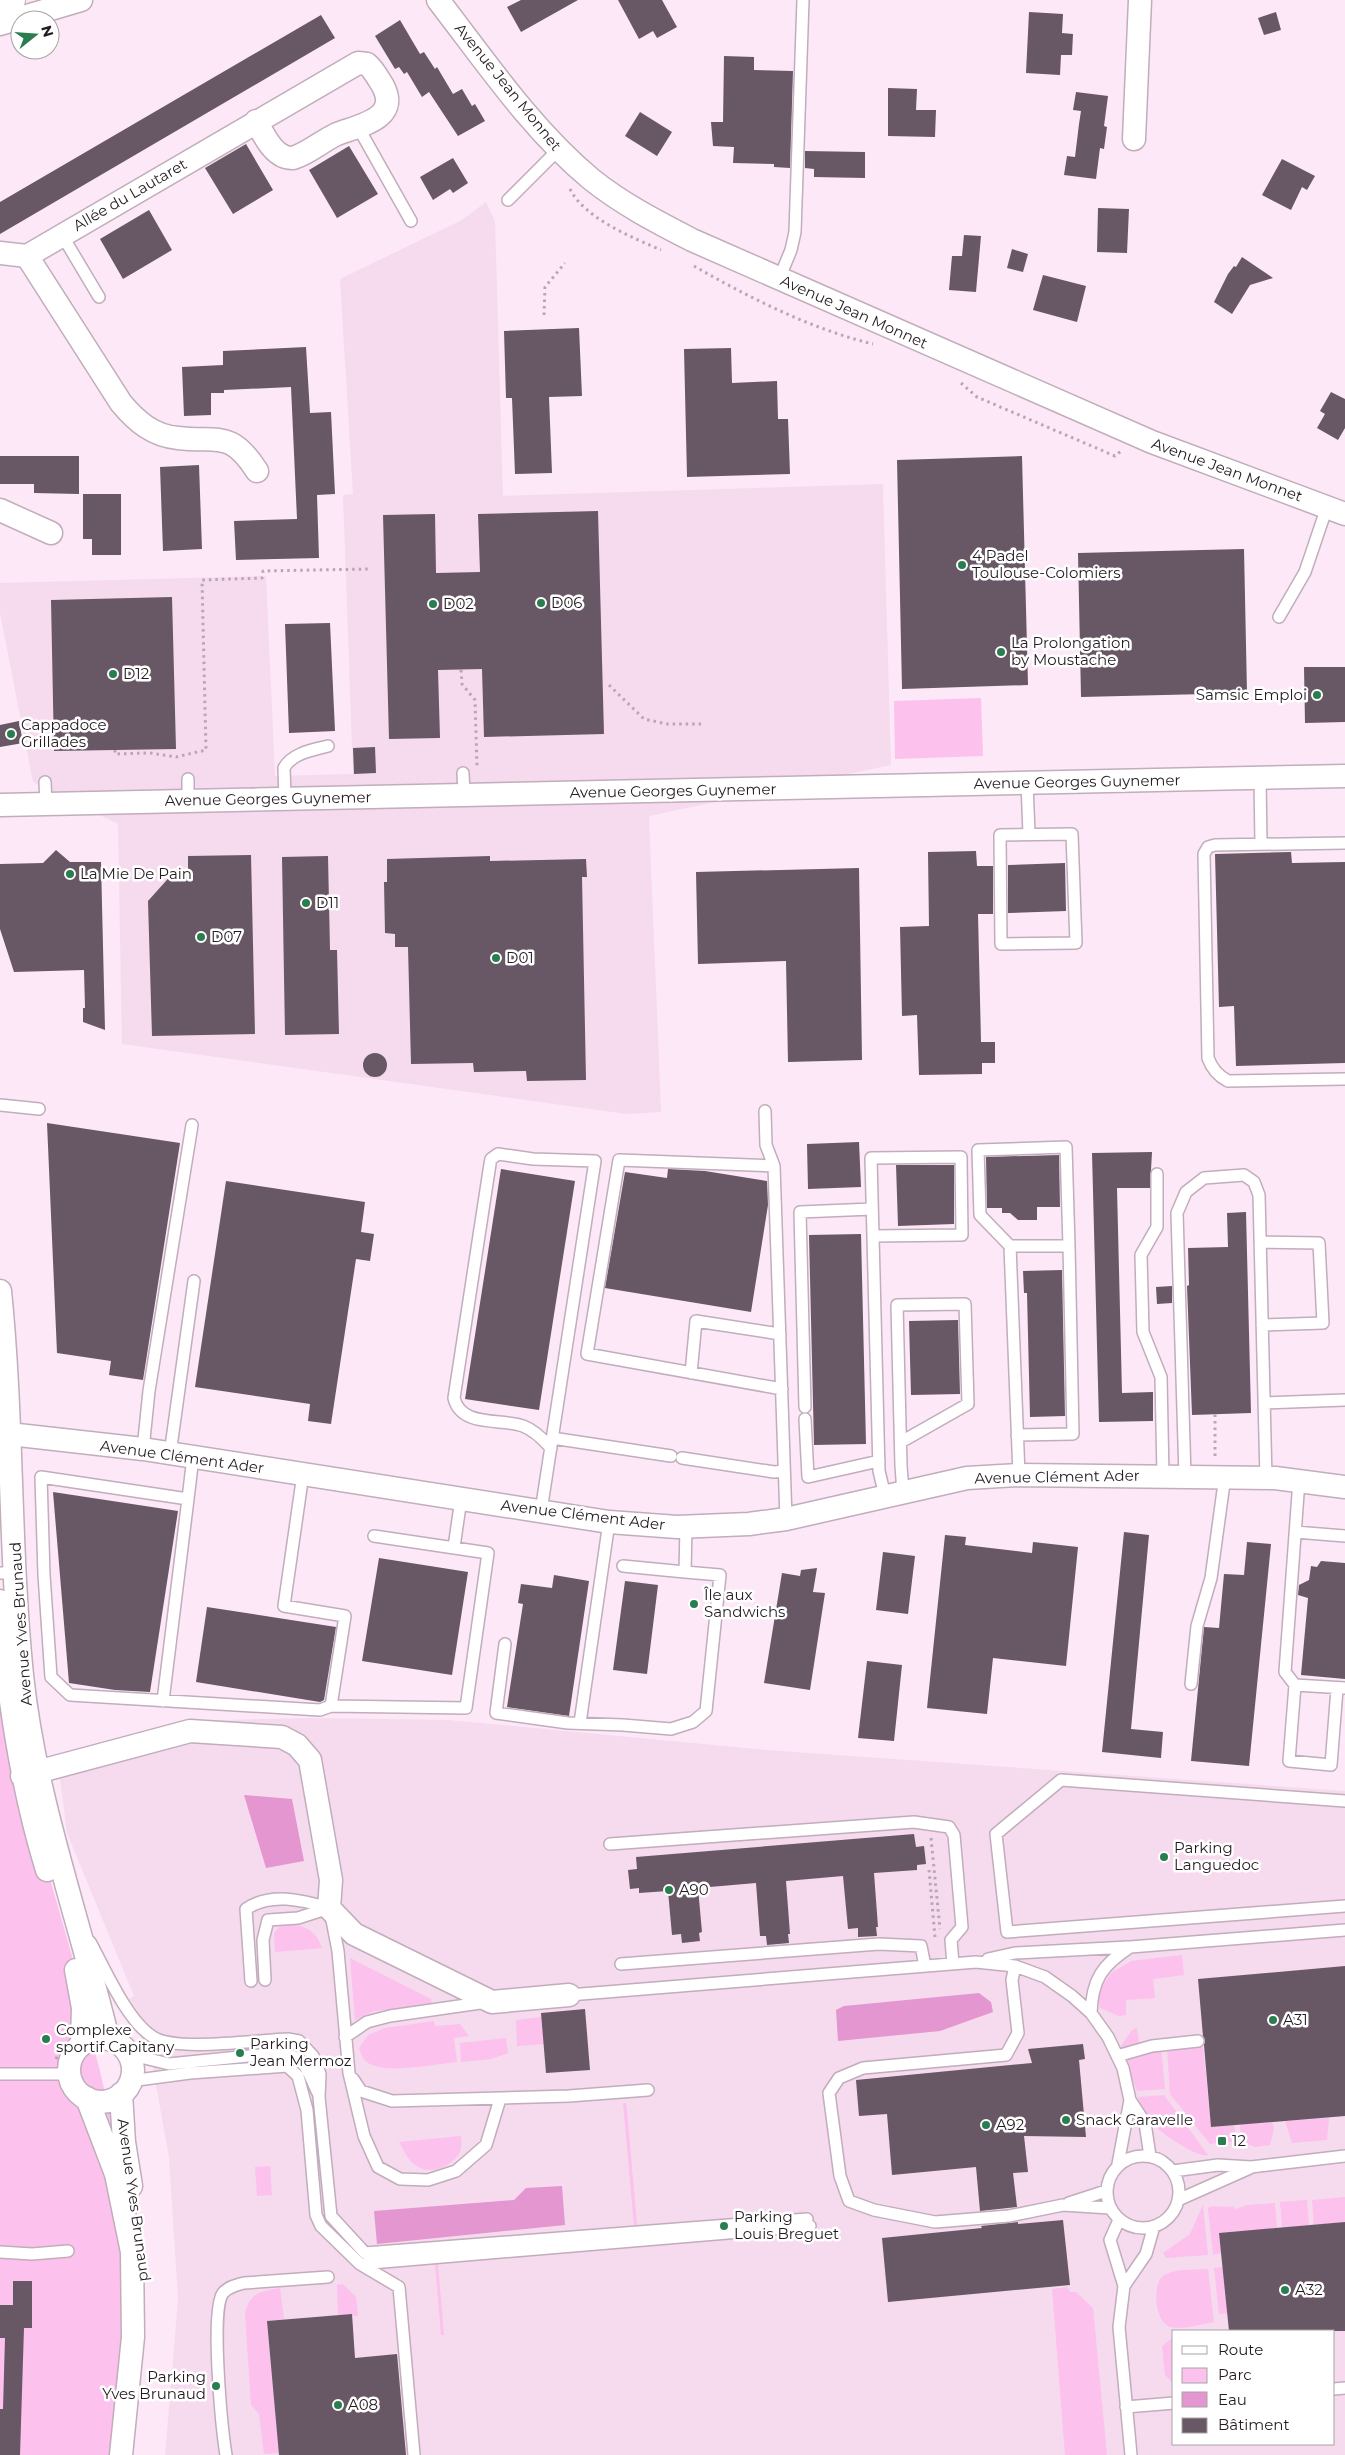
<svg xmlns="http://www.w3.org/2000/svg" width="1345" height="2455" viewBox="0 0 1345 2455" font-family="Montserrat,sans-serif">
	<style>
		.built { fill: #f6daee; fill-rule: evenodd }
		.green { fill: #fcc1ed }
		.water { fill: #e396d0 }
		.building { fill: #685764 }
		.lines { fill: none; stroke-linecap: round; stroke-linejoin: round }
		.lane-casing { stroke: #c1adbb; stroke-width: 14 }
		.street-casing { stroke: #c1adbb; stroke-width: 25 }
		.secondary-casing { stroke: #c1adbb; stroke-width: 30 }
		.path { stroke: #b8a7b3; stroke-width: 3; stroke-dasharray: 2.5 4; stroke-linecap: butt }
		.lane { stroke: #fff; stroke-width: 11 }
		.street { stroke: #fff; stroke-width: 22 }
		.secondary { stroke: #fff; stroke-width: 28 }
		.poi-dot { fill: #297d4f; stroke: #fff; stroke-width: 2 }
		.labels { text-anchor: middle; stroke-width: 5; stroke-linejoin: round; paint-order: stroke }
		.street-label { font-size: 15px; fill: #231b21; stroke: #fff }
		.poi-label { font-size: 15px; fill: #231b21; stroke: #fff; text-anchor: start }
	</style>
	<rect width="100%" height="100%" fill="#fde8f7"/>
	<path class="built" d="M486 202 495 221 503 496 883 484 891 765 649 816 661 1112 627 1114 122 1044 118 824 33 782 0 613V583L266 576 275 776 353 774 343 495 353 494 340 279 462 220Z
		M309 1718 449 1720 766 1750 1345 1791V2455H165L178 2299 169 2157 145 2024 129 1999 134 1996 67 1833 58 1764 181 1721ZM1174 2331H1334V2444H1174Z"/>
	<path class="green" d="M981 698 983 756 895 759 894 701Z
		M0 1628 50 1879 80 1984 83 2008 100 2071 127 2189 128 2455H0Z
		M289 1923C306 1927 316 1930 322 1948L275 1952 274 1933 281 1925Z
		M1182 1955 1184 1975 1153 1979 1155 1998 1126 2000V2015L1119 2016 1100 2008 1097 1994 1111 1973 1131 1961Z
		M350 1958 431 1999 432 2005 374 2011 355 2020Z
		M541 2017 544 2044 517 2046 516 2020Z
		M434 2021 435 2026 460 2024 469 2036 454 2038 457 2062C434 2064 389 2074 370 2064 363 2061 361 2054 359 2048L368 2035 385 2028Z
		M1137 2028 1140 2050 1161 2047 1165 2089 1137 2091 1121 2046 1132 2030Z
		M506 2038 508 2053 491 2059 461 2062 460 2043Z
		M1198 2042 1203 2047 1211 2127 1234 2125 1237 2141 1210 2144 1170 2094 1167 2047Z
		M1164 2095 1208 2155C1197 2159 1155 2129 1148 2119 1143 2113 1140 2105 1138 2097Z
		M623 2103H626L627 2110 637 2225 634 2226Z
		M1329 2118 1327 2140 1292 2143 1285 2121Z
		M1272 2122 1274 2128 1270 2145 1255 2147 1241 2141 1240 2124Z
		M461 2136C461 2141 462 2147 460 2152 453 2165 433 2175 418 2167 409 2162 404 2151 399 2142Z
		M270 2166 272 2195 257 2196 255 2167Z
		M1345 2197V2222L1314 2225 1312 2200Z
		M1307 2200 1309 2225 1282 2228 1280 2202Z
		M1275 2203 1277 2228 1219 2233 1221 2253 1213 2255 1208 2208C1216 2204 1224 2209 1233 2206L1235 2209 1248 2205Z
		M1203 2205 1208 2255 1166 2258 1163 2253 1190 2234Z
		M435 2264H438L444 2335H441Z
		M1223 2267 1228 2313 1219 2314 1214 2268Z
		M1208 2269 1214 2322C1201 2324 1183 2330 1171 2327 1155 2324 1152 2286 1162 2277 1172 2268 1196 2270 1208 2269Z
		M343 2284 356 2297 358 2316 338 2315 337 2285Z
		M1067 2287 1070 2292H1076L1093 2308 1107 2455H1065L1052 2289Z
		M280 2288 284 2319 267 2321 279 2453 264 2454 259 2414 251 2405 245 2314C249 2293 261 2291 280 2288Z
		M1174 2337V2384L1165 2375 1162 2346Z"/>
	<path class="water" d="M244 1795 292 1799 304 1861 266 1868Z
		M979 1993 991 2002 993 2012 940 2031 838 2041 836 2010 844 2006Z
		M562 2186 565 2225 377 2244 374 2211 514 2200 526 2188Z"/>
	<path class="building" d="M521 0H578L521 32 507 7Z
		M618 0H662L677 27 657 38 653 31 639 39Z
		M1029 12 1063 14 1062 33 1073 34 1072 55H1061L1060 75 1026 73Z
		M1276 12 1281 30 1264 35 1258 18Z
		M321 15 335 38 0 234V202Z
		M400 20 420 54 424 52 435 69 437 67 453 94 462 89 472 106 475 104 485 121 458 136 429 92 422 97 407 72 404 74 399 67 395 69 375 36Z
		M724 56 754 57V70L793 71 790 168 774 167V164L733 163 734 147 713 146 711 122H723Z
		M888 88 917 89 916 110H936L935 137 888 136Z
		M1076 92 1108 96 1104 126 1107 127 1104 149 1100 148 1096 179 1064 175 1067 156 1075 157 1079 124 1081 111 1073 110Z
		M640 112 672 132 657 156 625 136Z
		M246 144 273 190 233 214 205 168Z
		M349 146 378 194 337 218 309 170Z
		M805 151 865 152V178L814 177V169L805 168Z
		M453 158 468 183 453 193 450 189 433 200 420 177Z
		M1282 159 1315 176 1307 190 1302 187 1291 210 1262 195Z
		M1098 208 1129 209 1127 253 1097 252Z
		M149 210 172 250 123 279 100 239Z
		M964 235 981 236 976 292 949 290 952 256H962Z
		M1012 249 1028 254 1023 272 1007 268Z
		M1242 257 1273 278 1250 285 1232 314 1214 302 1228 274 1234 266 1236 267Z
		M1043 275 1086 286 1077 322 1033 310Z
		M579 328 582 396 549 397 552 473 515 474 512 398H506L504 331Z
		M306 347 310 413 331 412 335 494 317 495 319 558 236 560 234 521 297 519 291 387 224 390V393H211V415L184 416 182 367 223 365V351Z
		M731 348 732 383 777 381 778 419H788L790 474 687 477 684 349Z
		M1331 392 1345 399V428L1338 440 1317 428 1325 414 1320 411Z
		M0 456H79V494L34 493V484H0Z
		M1022 456 1028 685 902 689 897 460Z
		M199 465 202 549 163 551 160 467Z
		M83 494H121V555H92V539H83Z
		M598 511 604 734 484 737 482 669 438 670 440 738 389 739 383 515 435 514 436 573 480 572 478 514Z
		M1244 549 1247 693 1081 697 1078 553Z
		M172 597 176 749 54 751 51 600Z
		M330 623 335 731 289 733 285 624Z
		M1304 667H1345V722L1305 723Z
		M19 721 23 743 0 747V725Z
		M375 747 376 773 354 774 353 748Z
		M56 850 70 862H101L105 1030 83 1022V1008H85L84 970 14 972 0 929V864L43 863Z
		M976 851 977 866H993V914H978L981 1042H995V1063H982V1074L919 1075 917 1015 902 1016 900 927 929 926 928 852Z
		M1291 852 1292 863 1345 862V1063L1236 1066 1234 1006 1219 1007 1215 854Z
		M251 855 255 1034 152 1036 148 901 174 872 188 871V856Z
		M328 856 330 950H337L339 1034 285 1035 282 857Z
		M490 856V861L586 859 587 877H582L586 1080 527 1081 526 1071 474 1072 473 1063 411 1064 408 947H395V934L385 933 384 882H387V859Z
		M1065 863 1066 911 1008 913V865Z
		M859 868 862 1060 788 1062 786 961 698 964 696 872Z
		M363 1065a12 12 0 1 1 24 0a12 12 0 1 1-24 0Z
		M47 1123 180 1143 143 1380 109 1375 111 1361 57 1353Z
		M859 1142 861 1187 808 1189 807 1144Z
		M1152 1152 1150 1188H1117L1122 1393 1153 1392V1421L1099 1422 1092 1153Z
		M1059 1155 1060 1207H1037V1220H1018L1010 1213H1002V1208H987L986 1157Z
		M896 1165H954V1224L898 1226Z
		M501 1169 575 1181 539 1410 465 1399Z
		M668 1169 705 1171 767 1181 768 1205 751 1312 605 1288 625 1172 667 1178Z
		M226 1181 365 1202 361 1232 374 1234 370 1261 356 1259 331 1424 308 1421 310 1404 195 1387Z
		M1246 1212 1251 1413 1192 1415 1187 1286 1189 1285 1188 1248 1228 1247 1227 1213Z
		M861 1234 866 1444 814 1445 809 1235Z
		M1062 1270 1065 1416 1030 1417 1027 1293H1024L1023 1271Z
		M1172 1286V1303L1157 1304 1156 1287Z
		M958 1320 960 1394 911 1395 909 1321Z
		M53 1492 178 1511 150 1692 115 1690 69 1683Z
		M1124 1532 1149 1535 1131 1729 1163 1732 1161 1758 1102 1752Z
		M945 1535 966 1537 965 1545 1032 1553 1033 1542 1078 1547 1066 1666 993 1658 987 1714 927 1708Z
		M1247 1542 1271 1544 1249 1766 1191 1761 1204 1627 1219 1628 1224 1574 1244 1575Z
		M883 1552 915 1556 908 1614 876 1610Z
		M379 1558 468 1572 452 1675 362 1661Z
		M1321 1561 1345 1563V1679L1301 1675 1308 1598 1298 1595 1299 1585 1309 1580 1311 1566 1317 1567Z
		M817 1568 813 1592 825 1593 810 1690 764 1683 782 1573 800 1576 801 1570Z
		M554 1575 589 1581 569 1716 507 1707 523 1604 518 1603 521 1584 552 1588Z
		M625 1581 658 1585 647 1674 613 1670Z
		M207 1607 336 1627 324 1700 320 1702 196 1682Z
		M867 1661 902 1665 894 1741 858 1738Z
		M914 1834 916 1847 924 1846 926 1864 917 1865V1870L874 1873 878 1927H876L877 1936 858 1937V1928L848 1929 843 1876 786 1881 790 1934H788L789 1943 767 1945 766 1936H760L756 1883 698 1888 702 1932 699 1933 700 1941 682 1943 681 1934 672 1935 668 1891 639 1893V1888L630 1889 628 1870 637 1869 636 1857Z
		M1345 1966V2116L1211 2127 1204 2045 1205 2041 1203 2036 1198 1979Z
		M585 2009 590 2070 546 2073 541 2013Z
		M1083 2044 1085 2059 1079 2060 1086 2137 1024 2136 1028 2172 1013 2173 1017 2207 980 2211 976 2167 892 2175 887 2114 859 2116 856 2080 1032 2063 1028 2049Z
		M1063 2220 1070 2285 888 2302 882 2238 982 2228 981 2226 1018 2222V2224Z
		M1345 2222V2331H1229L1219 2233Z
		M13 2281H32V2328H24L20 2455H0V2409H3L5 2338H0V2305H13Z
		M352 2314 355 2358 397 2354 406 2455H279L267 2321Z"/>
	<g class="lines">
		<defs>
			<path id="lane" d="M358 127 411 221
				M508 200 558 150
				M62 235 99 297
				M779 279 791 250 795 232 803 0
				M1279 617 1305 572 1327 507
				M463 773 464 795
				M1260 778 1261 844
				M45 782 46 804
				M1027 783 1029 834
				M285 799 284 768C292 753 313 750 328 746
				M188 801V779
				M1072 834 1076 943 1001 944 1000 835Z
				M1345 843 1215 845 1208 847 1204 854 1208 1058C1212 1069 1218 1076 1228 1081L1345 1079
				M0 1105 39 1109
				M765 1111 766 1145 774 1166 786 1519
				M774 1166 619 1160 587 1354 782 1389
				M1157 1174V1227L1141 1255 1143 1332 1161 1377 1163 1476
				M873 1236 962 1235 961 1157 871 1158 879 1471 885 1496
				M1260 1242 1319 1243 1323 1323 1262 1325
				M1010 1246 980 1215 978 1150 1066 1147 1069 1246H1010L1019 1475
				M691 1373 696 1321 780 1334
				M1264 1403 1345 1400
				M805 1407 800 1212 872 1209
				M805 1419 808 1477 879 1461
				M1017 1435 1073 1434 1069 1246
				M552 1438 671 1456
				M901 1442 968 1404 965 1304 897 1305 901 1466 903 1492
				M143 1449 149 1391 192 1125
				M170 1454 194 1281
				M682 1458 774 1472 784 1471
				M303 1474 284 1606 345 1616 331 1706 466 1708 488 1553 374 1536
				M1185 1476 1177 1213 1186 1192 1204 1178 1244 1175 1254 1182 1259 1195 1266 1478
				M1299 1480 1285 1672 1295 1685 1345 1688
				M188 1499 193 1457
				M541 1511 595 1161 533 1159 498 1154 491 1159 490 1164 454 1398C461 1428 502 1418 523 1426 534 1430 543 1439 551 1448
				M1295 1532 1345 1536
				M454 1547 461 1499
				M623 1566 685 1572 686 1527
				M0 1573H16
				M505 1644 496 1713 568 1723 623 1725 671 1729 693 1722 706 1711 720 1575 685 1572
				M1191 1684 1197 1626 1211 1578 1225 1476
				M1295 1685 1289 1761 1331 1765 1337 1689
				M163 1701 188 1499 41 1477 44 1575 51 1677 70 1695 320 1710 331 1706
				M580 1723 609 1522
				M1345 1801 1061 1780 996 1834 1007 1932 1345 1906
				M610 1844 914 1822 949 1827 954 1835 962 1927 951 1940 953 1964
				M331 1915 338 1951 349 2073 364 2136 378 2167 400 2179 428 2180 456 2171 486 2145 500 2099
				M90 1942C105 1969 127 2021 153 2037 176 2052 258 2040 288 2039L299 2041 313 2056 320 2074 319 2097 331 2216 365 2253 807 2219
				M988 1959 1015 1953 1128 1947
				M621 1964 879 1944 921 1946 925 1966
				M1015 1966 1012 1980 1018 2033 1006 2055 863 2068 839 2078 829 2093 840 2176 849 2201 874 2210 935 2222 1009 2216 1063 2205 1110 2208
				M265 1980 263 1940 268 1920 298 1918 329 1908
				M251 1981 246 1909C271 1892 302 1900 329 1908
				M569 1995 976 1962 1015 1966 1045 1977 1072 1996 1091 2013 1108 2037 1123 2068 1130 2100 1145 2123 1150 2156
				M1091 2013C1092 1980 1102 1965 1130 1947L1345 1930
				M345 2037 367 2022 390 2016 487 2002
				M128 2054 169 2064 278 2053C307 2056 306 2069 318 2093
				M1117 2056 1152 2046 1198 2041
				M0 2074H69
				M353 2079 361 2091 392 2101 569 2096 648 2090
				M130 2081 190 2073 287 2066 298 2076 307 2110 316 2215 321 2226 360 2264 810 2226
				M1107 2192a36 36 0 1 1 72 0a36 36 0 1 1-72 0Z
				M1118 2164 1130 2100
				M1173 2171 1218 2165 1251 2167 1345 2156
				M1178 2200 1250 2168
				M1069 2203 1106 2191
				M1119 2220 1110 2240 1124 2286 1119 2327 1131 2455
				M0 2252 32 2254 68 2251
				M360 2264 399 2287 414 2455
				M1124 2286 1146 2254 1154 2226
				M1334 2389 1345 2388
				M1126 2407 1174 2403
				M226 2455C222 2430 210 2310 223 2293 228 2287 236 2285 244 2283L328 2277"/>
			<path id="street" d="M438 0C486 62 531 129 591 179 622 204 657 222 692 240L1152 442 1345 514
				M0 24 81 0
				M1134 139 1140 0
				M0 253 27 256 358 63 367 64C374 70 378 78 383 86 400 119 360 125 337 134 322 141 309 153 293 158 274 159 264 135 256 121
				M27 256 121 403C136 421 153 436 178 438 218 443 230 429 257 471
				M0 510 51 533
				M0 805 1345 776
				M0 1291C13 1418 9 1547 22 1675 35 1799 79 1918 108 2039
				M0 1433 143 1449 609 1522 677 1527 749 1524 786 1519 967 1478 1019 1475 1275 1478 1345 1487
				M0 1601C8 1693 20 1782 47 1870
				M22 1776 190 1731 282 1737 297 1745 310 1760 331 1880 329 1908 354 1934 492 2002 569 1995
				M76 1970 83 2008 82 2044
				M69 2070a32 32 0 1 1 64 0a32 32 0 1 1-64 0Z
				M121 2094 124 2142 131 2186
				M87 2098 116 2174 132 2252 133 2337 121 2455"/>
			<path id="secondary" d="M0 5 11 0"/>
		</defs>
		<use href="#lane" class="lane-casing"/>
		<use href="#street" class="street-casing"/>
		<use href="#secondary" class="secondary-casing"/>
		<path class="path" d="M570 189C585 219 632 237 661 250
			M694 266C748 297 811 329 873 344
			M544 315 545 287 565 263
			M961 383 977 397 1115 456 1121 451
			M461 670 462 684 475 700 477 767
			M609 685 644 719 667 724H701
			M115 750V754L150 753 176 757 206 750 202 580 262 578 263 571 368 569
			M1215 1456V1414
			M931 1838 940 1929
			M929 1870 935 1937
			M56 2059 62 2047"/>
		<use href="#lane" class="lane"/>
		<use href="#street" class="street"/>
		<use href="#secondary" class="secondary"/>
	</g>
	<g class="poi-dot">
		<circle cx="962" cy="565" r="5"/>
		<circle cx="541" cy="603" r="5"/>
		<circle cx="433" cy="604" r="5"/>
		<circle cx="1001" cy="652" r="5"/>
		<circle cx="113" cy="674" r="5"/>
		<circle cx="1317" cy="695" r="5"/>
		<circle cx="11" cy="734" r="5"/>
		<circle cx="70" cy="874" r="5"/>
		<circle cx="306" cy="903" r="5"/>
		<circle cx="201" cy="937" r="5"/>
		<circle cx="496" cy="958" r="5"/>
		<circle cx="694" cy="1604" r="5"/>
		<circle cx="1164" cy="1857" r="5"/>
		<circle cx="669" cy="1890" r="5"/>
		<circle cx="1273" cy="2020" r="5"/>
		<circle cx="46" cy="2039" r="5"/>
		<circle cx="240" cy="2053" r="5"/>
		<circle cx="1066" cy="2120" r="5"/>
		<circle cx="986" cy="2125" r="5"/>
		<rect x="1217" y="2136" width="10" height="10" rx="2.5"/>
		<circle cx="724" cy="2226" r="5"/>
		<circle cx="1285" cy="2290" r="5"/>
		<circle cx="216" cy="2386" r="5"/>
		<circle cx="338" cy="2405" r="5"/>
	</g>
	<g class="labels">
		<g class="street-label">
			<text transform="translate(508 87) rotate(51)" y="5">Avenue Jean Monnet</text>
			<text transform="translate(130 195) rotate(-30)" y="5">Allée du Lautaret</text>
			<text transform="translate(854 312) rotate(24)" y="5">Avenue Jean Monnet</text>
			<text transform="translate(1227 470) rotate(20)" y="5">Avenue Jean Monnet</text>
			<text transform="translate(1077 782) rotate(-1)" y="5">Avenue Georges Guynemer</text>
			<text transform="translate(673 791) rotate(-1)" y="5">Avenue Georges Guynemer</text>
			<text transform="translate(268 799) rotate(-1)" y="5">Avenue Georges Guynemer</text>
			<text transform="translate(182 1457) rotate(8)" y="5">Avenue Clément Ader</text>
			<text transform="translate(1057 1477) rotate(-1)" y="5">Avenue Clément Ader</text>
			<text transform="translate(583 1515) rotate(7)" y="5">Avenue Clément Ader</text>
			<text transform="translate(21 1624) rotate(-94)" y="5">Avenue Yves Brunaud</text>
			<text transform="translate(134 2200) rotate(82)" y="5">Avenue Yves Brunaud</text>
		</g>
		<g class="poi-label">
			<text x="972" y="561">4 Padel<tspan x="972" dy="17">Toulouse-Colomiers</tspan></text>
			<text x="551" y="608">D06</text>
			<text x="443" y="609">D02</text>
			<text x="1011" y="648">La Prolongation<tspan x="1011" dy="17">by Moustache</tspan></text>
			<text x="123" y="679">D12</text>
			<text x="1307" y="700" text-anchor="end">Samsic Emploi</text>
			<text x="21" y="730">Cappadoce<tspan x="21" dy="17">Grillades</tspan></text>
			<text x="80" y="879">La Mie De Pain</text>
			<text x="316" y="908">D11</text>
			<text x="211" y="942">D07</text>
			<text x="506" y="963">D01</text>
			<text x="704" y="1600">Île aux<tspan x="704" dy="17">Sandwichs</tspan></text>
			<text x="1174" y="1853">Parking<tspan x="1174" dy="17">Languedoc</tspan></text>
			<text x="679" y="1895">A90</text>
			<text x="1283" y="2025">A31</text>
			<text x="56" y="2035">Complexe<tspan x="56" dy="17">sportif Capitany</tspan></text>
			<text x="250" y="2049">Parking<tspan x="250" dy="17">Jean Mermoz</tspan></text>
			<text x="1076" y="2125">Snack Caravelle</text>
			<text x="996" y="2130">A92</text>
			<text x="1232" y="2146">12</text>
			<text x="734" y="2222">Parking<tspan x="734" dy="17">Louis Breguet</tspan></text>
			<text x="1295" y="2295">A32</text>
			<text x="206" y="2382" text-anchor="end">Parking<tspan x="206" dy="17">Yves Brunaud</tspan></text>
			<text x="348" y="2410">A08</text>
		</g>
	</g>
	<rect x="1172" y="2330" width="162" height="115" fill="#ffffff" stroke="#a7a4a6"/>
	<rect x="1182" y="2346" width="25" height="8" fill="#ffffff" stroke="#a7a4a6"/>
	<text x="1218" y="2355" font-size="15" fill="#231b21">Route</text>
	<rect x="1182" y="2368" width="25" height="15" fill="#fcc1ed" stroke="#a7a4a6"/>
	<text x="1218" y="2380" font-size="15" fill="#231b21">Parc</text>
	<rect x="1182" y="2392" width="25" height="15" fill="#e396d0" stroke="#a7a4a6"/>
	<text x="1218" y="2405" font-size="15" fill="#231b21">Eau</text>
	<rect x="1182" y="2418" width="25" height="15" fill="#685764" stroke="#a7a4a6"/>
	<text x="1218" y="2430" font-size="15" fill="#231b21">Bâtiment</text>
	<g transform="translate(35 35) rotate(73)"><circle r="24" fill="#ffffff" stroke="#a7a4a6"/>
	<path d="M0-4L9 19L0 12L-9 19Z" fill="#297d4f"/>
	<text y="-8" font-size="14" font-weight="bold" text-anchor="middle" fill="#231b21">N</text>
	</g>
</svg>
